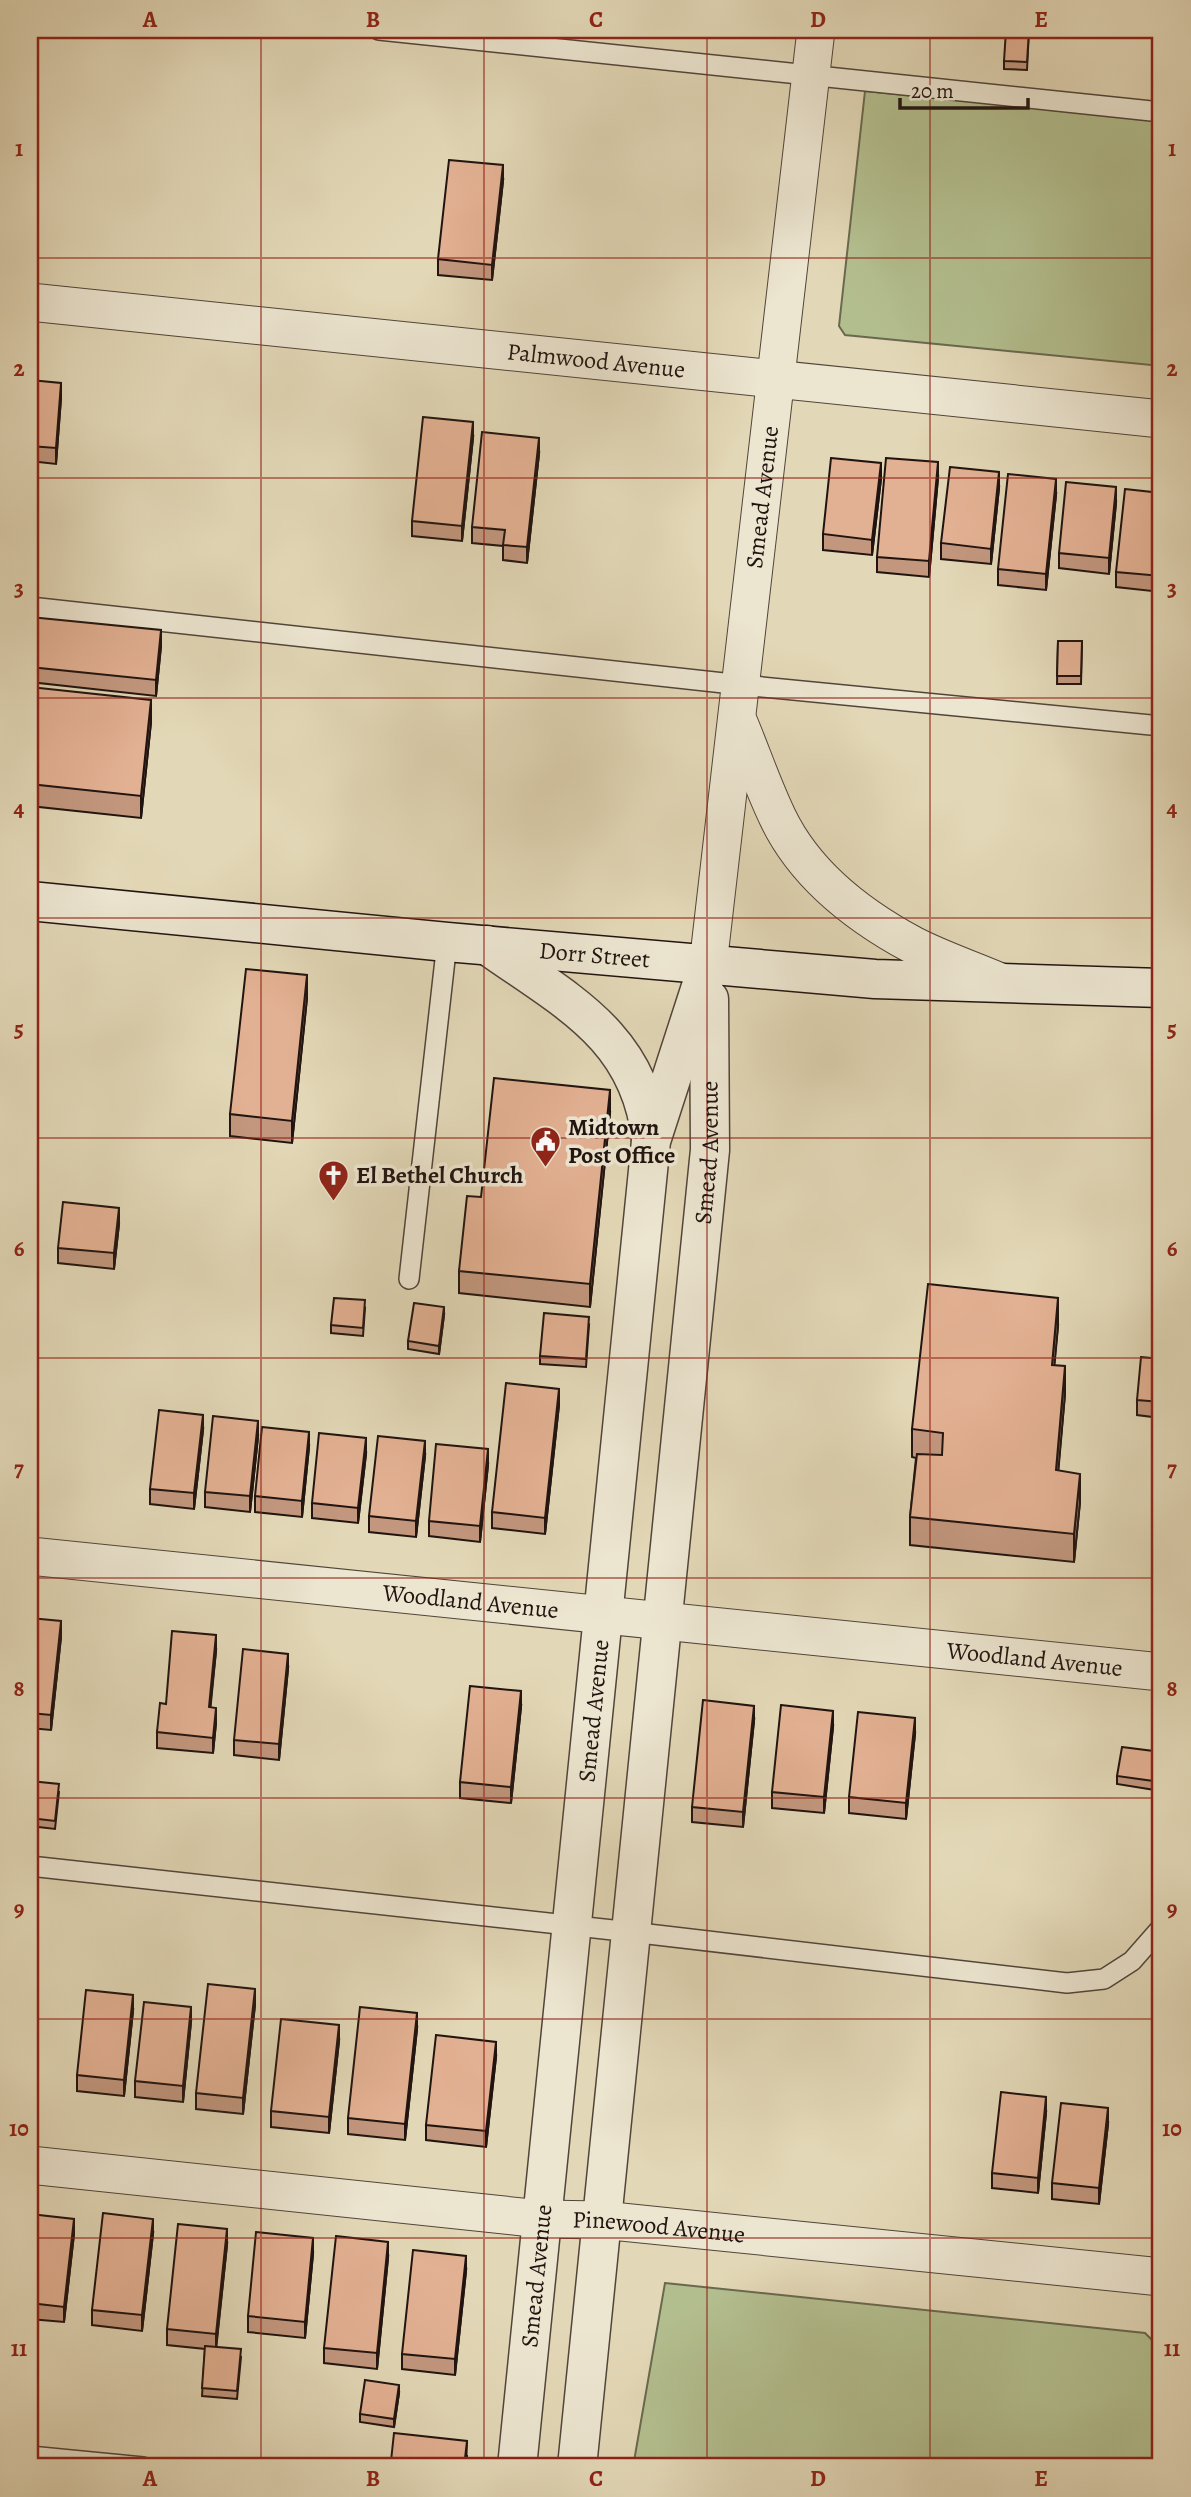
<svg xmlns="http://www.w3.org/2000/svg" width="1191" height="2497" viewBox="0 0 1191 2497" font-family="Alegreya,serif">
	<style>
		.green { fill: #b3be8e; stroke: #6a694f; stroke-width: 2 }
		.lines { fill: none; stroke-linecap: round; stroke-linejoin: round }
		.service-casing { stroke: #51453a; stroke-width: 22 }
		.minor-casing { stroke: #51453a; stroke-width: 39 }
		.tertiary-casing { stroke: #51453a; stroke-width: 41 }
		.secondary-casing { stroke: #211410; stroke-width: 41 }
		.service { stroke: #ece5d0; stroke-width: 19 }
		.minor { stroke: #ece5d0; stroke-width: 37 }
		.tertiary { stroke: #ece5d0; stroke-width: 38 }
		.secondary { stroke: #ece5d0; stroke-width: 38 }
		.wall { fill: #c2977e; stroke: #211410; stroke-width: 2 }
		.shaded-wall { fill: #9e7b66; stroke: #211410; stroke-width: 2 }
		.building { fill: #e2b092; stroke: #211410; stroke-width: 2 }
		.grid { fill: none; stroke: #8f2418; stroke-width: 2; stroke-opacity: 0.55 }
		.labels { text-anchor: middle; stroke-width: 7; stroke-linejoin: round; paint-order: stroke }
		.street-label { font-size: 24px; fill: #211410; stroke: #ece5d0 }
		.poi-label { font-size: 24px; font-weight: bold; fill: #211410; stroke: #ece5d0; text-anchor: start }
		.neatline { fill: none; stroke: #8f2418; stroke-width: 2.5 }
		.grid-label { font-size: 23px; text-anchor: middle; font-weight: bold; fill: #8f2418 }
	</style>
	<rect width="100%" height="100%" fill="#e2d7b6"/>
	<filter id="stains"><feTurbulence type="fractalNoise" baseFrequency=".00286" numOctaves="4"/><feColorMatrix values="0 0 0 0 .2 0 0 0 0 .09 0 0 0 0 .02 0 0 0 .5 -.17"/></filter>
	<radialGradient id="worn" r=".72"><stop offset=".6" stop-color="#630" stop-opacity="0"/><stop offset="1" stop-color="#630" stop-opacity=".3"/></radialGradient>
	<path class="green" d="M865 91 1161 120V366L845 335 839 326Z
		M665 2283 1145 2333 1161 2349V2467H633Z"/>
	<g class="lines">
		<defs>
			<path id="service" d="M379 30 1161 112
				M30 607 742 685 1161 726
				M409 1279 447 942
				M30 1866 631 1932 1067 1983 1104 1979 1132 1961 1161 1928
				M30 2456 143 2467"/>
			<g id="minor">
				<path id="s1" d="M30 302 1161 419"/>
				<path d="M739 723C752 754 763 787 778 818 805 874 859 916 913 945 940 959 970 969 998 981"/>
				<path id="s2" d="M708 965 816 30"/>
				<path id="s3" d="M30 1556 1161 1672"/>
				<path id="s4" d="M30 2165 541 2219 602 2220 1161 2277"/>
			</g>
			<g id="tertiary">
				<path d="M487 945C564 1000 640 1035 651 1139"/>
				<path id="s5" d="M517 2467 651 1141 708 965"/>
				<path id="s6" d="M577 2467 710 1150 709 999"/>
			</g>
			<g id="secondary">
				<path id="s7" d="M30 901 447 942 875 979 1161 988"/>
			</g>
		</defs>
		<use href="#service" class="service-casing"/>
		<use href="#minor" class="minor-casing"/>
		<use href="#tertiary" class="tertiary-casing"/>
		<use href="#secondary" class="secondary-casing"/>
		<use href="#service" class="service"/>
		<use href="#minor" class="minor"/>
		<use href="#tertiary" class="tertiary"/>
		<use href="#secondary" class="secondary"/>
	</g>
	<path class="wall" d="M682 30H729L728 38 682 33Z
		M1029 30 1027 70 1004 69V61Z
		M1161 49V100H1156Z
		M503 181 492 280 438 275V259Z
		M30 380 61 398 56 464 30 461Z
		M473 438 462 541 412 536V521Z
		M539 454 527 563 503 560V546L472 543V527Z
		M938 478 929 577 877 572V557Z
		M881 479 872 555 823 550V534Z
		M999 488 991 564 941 559V543Z
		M1161 493V592L1116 587V572Z
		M1056 495 1046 590 998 585V569Z
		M1116 503 1109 574 1059 568V553Z
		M30 617 161 646 156 696 30 682Z
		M1058 641H1082L1081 684H1057Z
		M30 687 151 722 141 818 30 806Z
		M307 998 292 1143 230 1136V1114Z
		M610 1113 590 1307 459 1293V1271L481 1197Z
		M119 1224 114 1269 58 1263V1248Z
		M365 1308 363 1336 331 1333V1325Z
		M444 1315 439 1354 408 1349V1341Z
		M589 1325 586 1367 540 1364V1356Z
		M1058 1326 1054 1365 1065 1394 1058 1471 1080 1502 1074 1562 910 1545V1517L916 1458 912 1457V1429Z
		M1161 1359V1418L1137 1415V1400Z
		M559 1405 545 1534 492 1528V1512Z
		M203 1430 194 1509 150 1504V1489Z
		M258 1437 250 1512 205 1507V1492Z
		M309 1447 302 1517 255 1512V1496Z
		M366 1454 358 1523 312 1518V1503Z
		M425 1456 416 1537 369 1532V1516Z
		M488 1465 480 1542 429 1536V1521Z
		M30 1618 61 1637 51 1730 30 1728Z
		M216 1651 210 1707 216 1723 213 1753 157 1748V1732L166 1704Z
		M288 1669 279 1760 234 1755V1740Z
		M521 1707 511 1803 460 1798V1782Z
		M754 1721 743 1827 692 1822V1807Z
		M833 1727 824 1813 772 1808V1792Z
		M915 1734 906 1819 849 1813V1797Z
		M1161 1752V1791L1117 1784V1776Z
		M30 1781 59 1792 55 1829 30 1826Z
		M255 2005 243 2114 196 2109V2093Z
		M133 2011 124 2096 77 2091V2075Z
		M191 2022 183 2102 135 2097V2081Z
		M417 2029 405 2140 348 2134V2118Z
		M339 2041 329 2133 271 2127V2111Z
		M496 2057 486 2147 426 2140V2125Z
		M1046 2113 1038 2193 992 2188V2173Z
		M1108 2124 1099 2204 1052 2199V2183Z
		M30 2214 74 2234 64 2322 30 2319Z
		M153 2234 142 2331 92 2325V2310Z
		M227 2245 216 2347 241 2357 237 2399 202 2396 205 2349 167 2345V2329Z
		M313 2254 305 2338 248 2332V2316Z
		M388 2258 377 2369 324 2363V2348Z
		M466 2271 455 2375 402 2369V2354Z
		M399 2393 394 2427 360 2422V2414Z
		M467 2456 466 2467H391V2461Z"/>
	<path class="shaded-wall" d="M503 165V181L492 280V265Z
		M61 383V398L56 464V448Z
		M473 422V438L462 541V526Z
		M539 438V454L527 563V547Z
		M938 462V478L929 577V561Z
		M881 463V479L872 555V540Z
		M999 472V488L991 564V549Z
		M1056 479V495L1046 590V574Z
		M1116 487V503L1109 574V558Z
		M161 630V646L156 696V680Z
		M151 700V722L141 818V796Z
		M307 975V998L292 1143V1121Z
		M610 1090V1113L590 1307V1284Z
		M119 1208V1224L114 1269V1253Z
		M1058 1298V1326L1052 1393V1365Z
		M444 1307V1315L439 1354V1346Z
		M1065 1366V1394L1056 1498V1470Z
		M559 1389V1405L545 1534V1518Z
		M203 1415V1430L194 1509V1493Z
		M258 1421V1437L250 1512V1496Z
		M309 1432V1447L302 1517V1501Z
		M366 1438V1454L358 1523V1508Z
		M425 1441V1456L416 1537V1521Z
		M488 1449V1465L480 1542V1526Z
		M1080 1474V1502L1074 1562V1534Z
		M61 1621V1637L51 1730V1715Z
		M216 1635V1651L209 1723V1707Z
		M288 1654V1669L279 1760V1744Z
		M521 1691V1707L511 1803V1787Z
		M754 1706V1721L743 1827V1812Z
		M216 1708V1723L213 1753V1738Z
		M833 1711V1727L824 1813V1797Z
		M915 1718V1734L906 1819V1803Z
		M255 1989V2005L243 2114V2098Z
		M133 1995V2011L124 2096V2080Z
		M191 2007V2022L183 2102V2086Z
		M417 2013V2029L405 2140V2124Z
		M339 2025V2041L329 2133V2117Z
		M496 2042V2057L486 2147V2131Z
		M1046 2097V2113L1038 2193V2178Z
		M1108 2108V2124L1099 2204V2188Z
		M74 2219V2234L64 2322V2307Z
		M153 2219V2234L142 2331V2315Z
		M227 2229V2245L216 2350V2334Z
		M313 2238V2254L305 2338V2322Z
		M388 2242V2258L377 2369V2353Z
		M466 2256V2271L455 2375V2359Z
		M399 2385V2393L394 2427V2419Z
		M467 2441 466 2467H464Z"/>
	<path class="building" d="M1006 30H1029L1027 62 1004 61Z
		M1159 49H1161V92H1156Z
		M449 160 503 165 492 265 438 259Z
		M30 380 61 383 56 448 30 446Z
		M423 417 473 422 462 526 412 521Z
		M482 432 539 438 527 547 503 545 505 530 472 527Z
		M831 458 881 463 872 540 823 534Z
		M886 458 938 462 929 561 877 557Z
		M950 467 999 472 991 549 941 543Z
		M1008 474 1056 479 1046 574 998 569Z
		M1066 482 1116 487 1109 558 1059 553Z
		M1125 489 1161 493V576L1116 572Z
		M30 617 161 630 156 680 30 667Z
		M1058 641H1082L1081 676H1057Z
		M30 687 151 700 141 796 30 784Z
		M246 969 307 975 292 1121 230 1114Z
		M494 1078 610 1090 590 1284 459 1271 467 1196 481 1197Z
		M63 1202 119 1208 114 1253 58 1248Z
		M928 1284 1058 1298 1052 1365 1065 1366 1056 1470 1080 1474 1074 1534 910 1517 917 1454 942 1455 943 1433 912 1429Z
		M334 1298 365 1300 363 1328 331 1325Z
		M414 1303 444 1307 439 1346 408 1341Z
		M544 1313 589 1317 586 1359 540 1356Z
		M1141 1357 1161 1359V1402L1137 1400Z
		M506 1383 559 1389 545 1518 492 1512Z
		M159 1410 203 1415 194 1493 150 1489Z
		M213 1416 258 1421 250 1496 205 1492Z
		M262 1427 309 1432 302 1501 255 1496Z
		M319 1433 366 1438 358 1508 312 1503Z
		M378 1436 425 1441 416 1521 369 1516Z
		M436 1444 488 1449 480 1526 429 1521Z
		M30 1618 61 1621 51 1715 30 1713Z
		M172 1631 216 1635 209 1707 216 1708 213 1738 157 1732 160 1703 166 1704Z
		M243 1649 288 1654 279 1744 234 1740Z
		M470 1686 521 1691 511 1787 460 1782Z
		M703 1700 754 1706 743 1812 692 1807Z
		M781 1705 833 1711 824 1797 772 1792Z
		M858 1712 915 1718 906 1803 849 1797Z
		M1122 1747 1161 1752V1782L1117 1776Z
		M30 1781 59 1784 55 1821 30 1818Z
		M208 1984 255 1989 243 2098 196 2093Z
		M86 1990 133 1995 124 2080 77 2075Z
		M144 2002 191 2007 183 2086 135 2081Z
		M360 2007 417 2013 405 2124 348 2118Z
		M281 2019 339 2025 329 2117 271 2111Z
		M436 2035 496 2042 486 2131 426 2125Z
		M1001 2092 1046 2097 1038 2178 992 2173Z
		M1061 2103 1108 2108 1099 2188 1052 2183Z
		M103 2213 153 2219 142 2315 92 2310Z
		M30 2214 74 2219 64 2307 30 2303Z
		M178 2224 227 2229 216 2334 167 2329Z
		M256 2232 313 2238 305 2322 248 2316Z
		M336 2236 388 2242 377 2353 324 2348Z
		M413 2250 466 2256 455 2359 402 2354Z
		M205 2346 241 2349 237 2391 202 2388Z
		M365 2380 399 2385 394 2419 360 2414Z
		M394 2433 467 2441 464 2467H446L391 2461Z"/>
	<path class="grid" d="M261 30V2467M484 30V2467M707 30V2467M930 30V2467M30 258H1161M30 478H1161M30 698H1161M30 918H1161M30 1138H1161M30 1358H1161M30 1578H1161M30 1798H1161M30 2019H1161M30 2238H1161"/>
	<defs>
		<symbol id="civic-pin" viewBox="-11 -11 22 30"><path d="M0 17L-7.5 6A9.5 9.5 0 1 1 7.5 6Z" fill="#8f2418" stroke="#ece5d0"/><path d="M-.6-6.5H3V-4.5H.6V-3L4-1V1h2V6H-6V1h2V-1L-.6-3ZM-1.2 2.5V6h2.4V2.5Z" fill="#fff"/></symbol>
		<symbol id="church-pin" viewBox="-11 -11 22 30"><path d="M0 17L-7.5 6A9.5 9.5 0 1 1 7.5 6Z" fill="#8f2418" stroke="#ece5d0"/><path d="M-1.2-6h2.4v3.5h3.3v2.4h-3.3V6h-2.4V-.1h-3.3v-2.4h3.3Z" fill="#fff"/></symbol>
	</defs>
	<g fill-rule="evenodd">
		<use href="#civic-pin" x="528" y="1124" width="35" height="47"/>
		<use href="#church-pin" x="316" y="1158" width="35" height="47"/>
	</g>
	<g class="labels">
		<g class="street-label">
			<text dy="8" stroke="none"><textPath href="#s1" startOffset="569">Palmwood Avenue</textPath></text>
			<text dy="8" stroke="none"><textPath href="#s2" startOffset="471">Smead Avenue</textPath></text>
			<text dy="8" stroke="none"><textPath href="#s7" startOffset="567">Dorr Street</textPath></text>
			<text dy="8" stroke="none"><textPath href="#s6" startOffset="1321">Smead Avenue</textPath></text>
			<text dy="8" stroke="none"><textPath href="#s3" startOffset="443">Woodland Avenue</textPath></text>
			<text dy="8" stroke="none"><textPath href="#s3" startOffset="1010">Woodland Avenue</textPath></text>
			<text dy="8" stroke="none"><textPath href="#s5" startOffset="760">Smead Avenue</textPath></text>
			<text dy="8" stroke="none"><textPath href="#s4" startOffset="632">Pinewood Avenue</textPath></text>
			<text dy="8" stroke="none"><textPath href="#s5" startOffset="192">Smead Avenue</textPath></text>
		</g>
		<g class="poi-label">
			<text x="568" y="1135">Midtown<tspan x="568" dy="28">Post Office</tspan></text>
			<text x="356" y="1183">El Bethel Church</text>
		</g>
	</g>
	<rect width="1191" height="2497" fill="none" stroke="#e2d7b6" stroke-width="77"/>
	<path d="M900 98v10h128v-10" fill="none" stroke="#211410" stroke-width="3.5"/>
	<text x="911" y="98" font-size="21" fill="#211410" stroke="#ece5d0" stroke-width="5" paint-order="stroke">20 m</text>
	<rect x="38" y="38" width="1114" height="2420" class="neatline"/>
	<g class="grid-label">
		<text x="150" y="27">A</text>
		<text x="373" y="27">B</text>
		<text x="596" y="27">C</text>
		<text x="818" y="27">D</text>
		<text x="1041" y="27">E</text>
		<text x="19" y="156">1</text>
		<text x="1172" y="156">1</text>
		<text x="19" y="376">2</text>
		<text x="1172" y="376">2</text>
		<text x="19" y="596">3</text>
		<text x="1172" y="596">3</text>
		<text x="19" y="816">4</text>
		<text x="1172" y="816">4</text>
		<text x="19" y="1036">5</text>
		<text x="1172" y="1036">5</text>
		<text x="19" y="1256">6</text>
		<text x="1172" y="1256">6</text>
		<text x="19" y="1476">7</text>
		<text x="1172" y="1476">7</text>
		<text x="19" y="1696">8</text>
		<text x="1172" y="1696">8</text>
		<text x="19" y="1916">9</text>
		<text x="1172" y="1916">9</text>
		<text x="19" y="2136">10</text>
		<text x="1172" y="2136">10</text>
		<text x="19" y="2356">11</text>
		<text x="1172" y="2356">11</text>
		<text x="150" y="2486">A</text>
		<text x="373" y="2486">B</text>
		<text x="596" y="2486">C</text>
		<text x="818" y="2486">D</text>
		<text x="1041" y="2486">E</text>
	</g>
	<rect width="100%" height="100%" filter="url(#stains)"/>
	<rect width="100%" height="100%" fill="url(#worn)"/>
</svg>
